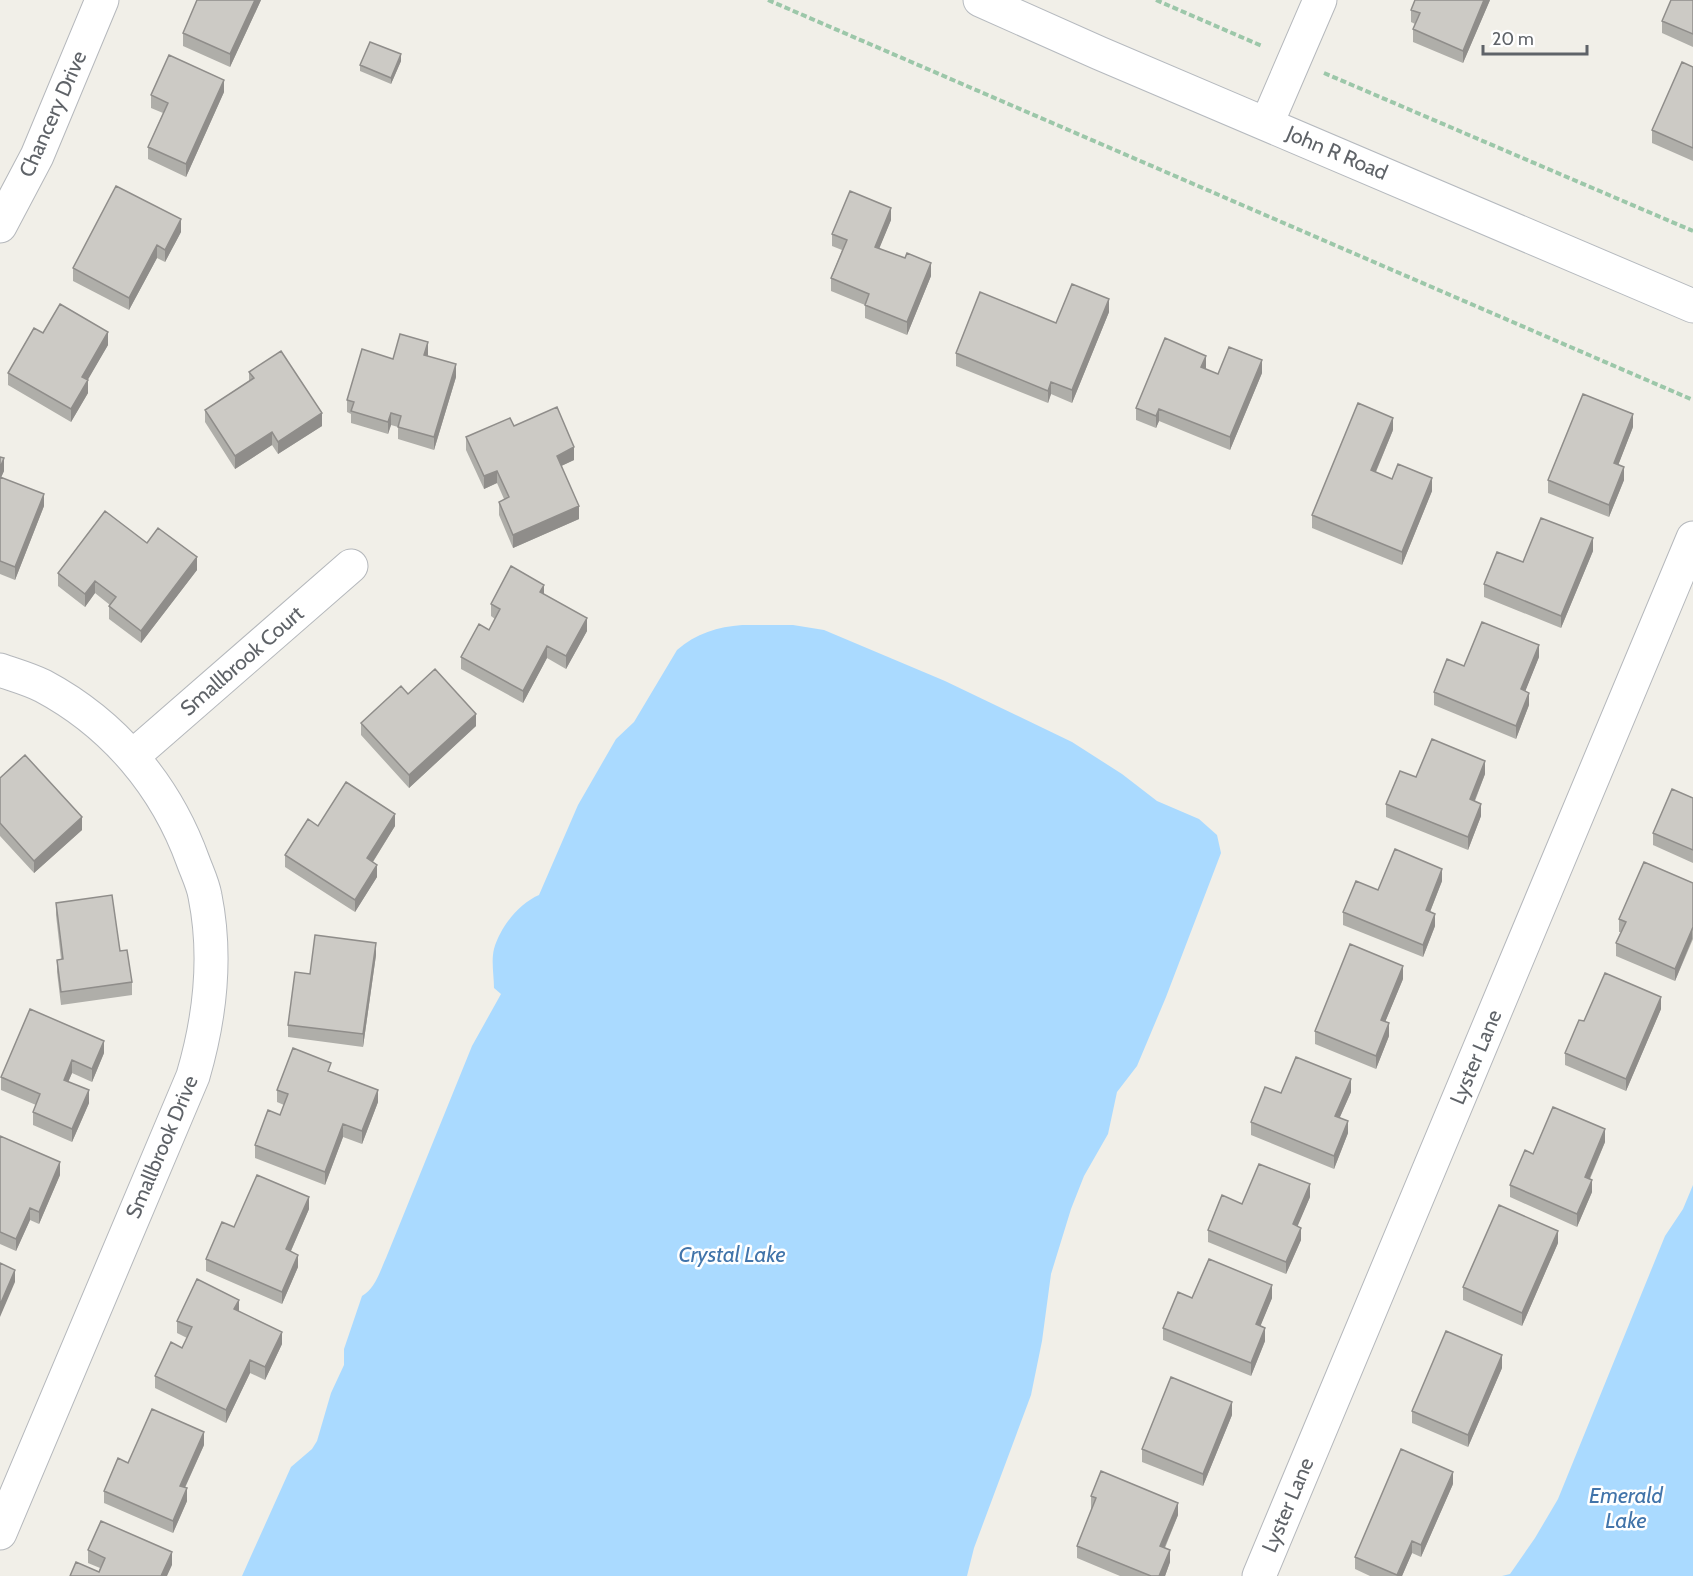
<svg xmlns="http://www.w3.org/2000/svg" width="1693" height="1576" viewBox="0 0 1693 1576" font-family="Cabin,sans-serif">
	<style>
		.water { fill: #aadaff }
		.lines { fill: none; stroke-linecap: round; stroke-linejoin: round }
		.street-casing { stroke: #b5b8bc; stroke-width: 35 }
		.secondary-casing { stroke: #b6babf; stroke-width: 35 }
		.path { stroke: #9cc7a9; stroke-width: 4; stroke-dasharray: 6 3; stroke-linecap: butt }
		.street { stroke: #fff; stroke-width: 33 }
		.secondary { stroke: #fff; stroke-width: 33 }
		.wall { fill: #afaea9 }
		.shaded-wall { fill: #8f8d8a }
		.building { fill: #cccac5; stroke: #8f8d8a; stroke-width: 1.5 }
		.labels { text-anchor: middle; stroke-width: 5; stroke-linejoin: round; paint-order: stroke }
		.street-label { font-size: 21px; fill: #5f6368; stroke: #fff }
		.water-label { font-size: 22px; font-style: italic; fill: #4174aa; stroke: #fff }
	</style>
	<rect width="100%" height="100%" fill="#f1efe8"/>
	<path class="water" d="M742 625H793L824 630 945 681 1072 742 1122 774 1157 801 1199 819 1217 835 1221 853 1166 997 1137 1066 1117 1092 1108 1134 1084 1176 1071 1209 1051 1274 1042 1341 1031 1395 974 1548 967 1576H242L291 1467 312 1449 317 1441 331 1393 344 1365V1349L362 1296C375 1289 380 1271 386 1258L472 1046 501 994 494 988C494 976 491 961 494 949 500 928 518 904 539 895L578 805 616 739 634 722 677 650C696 633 718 627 742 625Z
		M1693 1185V1576H1502L1510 1574 1535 1538 1558 1499 1665 1236 1683 1209Z"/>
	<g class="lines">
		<defs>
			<path id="street" d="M1267 123 1320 0
				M0 226 37 156 102 0
				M0 670C14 675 29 679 43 686 114 724 166 786 193 861 197 872 203 884 205 896 217 956 210 1018 193 1076L0 1533
				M133 756 351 566
				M1259 1576 1693 538"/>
			<path id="secondary" d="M980 0 1099 53 1693 306"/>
		</defs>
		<use href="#street" class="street-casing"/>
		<use href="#secondary" class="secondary-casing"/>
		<path class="path" d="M768 0 1693 400
			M1156 0 1262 46
			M1324 73 1693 231"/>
		<use href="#street" class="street"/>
		<use href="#secondary" class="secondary"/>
	</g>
	<path class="wall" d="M197 0H261L230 67 183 46V33Z
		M1490 0 1463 63 1413 42V29L1415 24 1411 22V10Z
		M1693 0V47L1662 33V21Z
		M401 61 391 84 360 71V65Z
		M1693 67V161L1652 143V130Z
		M224 92 186 177 148 159V147L163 113 151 108V95Z
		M891 220 879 248 931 276 907 335 865 318V305L831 291V278L842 250 832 246V234Z
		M181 232 165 262 157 258 129 310 73 281V268Z
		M1109 312 1072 403 1051 394 1048 403 956 366V353L1056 323Z
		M43 333 108 345 87 380 88 393 71 422 8 385V373Z
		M428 356 456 377 434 450 398 439V427L391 425 388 434 351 423V414L347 412V400L393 359Z
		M1206 368 1205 369 1218 374 1262 373 1230 450 1159 421 1156 428 1136 420V408Z
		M249 372 322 426 278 454 272 445 235 469 205 422V410L249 381Z
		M514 426 574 460 561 466 579 519 513 548 499 515V502L504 499 497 483 484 489 466 450V437Z
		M1633 427 1618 465 1624 480 1609 517 1548 493V480Z
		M1393 430 1376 472 1392 479 1432 491 1402 565 1312 528V515Z
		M0 457 4 471 1 477 44 506 15 580 0 574Z
		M147 543 197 570 141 643 109 619V606L110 605 95 593 85 607 58 586V573Z
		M1593 551 1561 628 1484 597V584L1523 562Z
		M544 594 587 631 566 669 547 658 523 703 461 669V657L489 630 495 619 491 616V604Z
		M1539 657 1525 691 1529 705 1516 739 1434 705V692L1464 666Z
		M408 694 476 726 409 788 361 735V723Z
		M1485 774 1475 801 1481 816 1468 850 1386 817V804L1416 777Z
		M0 778 82 830 34 873 0 836Z
		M1693 798V863L1653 845V833Z
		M318 826H395L373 862 377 877 355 912 285 867V855Z
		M1442 881 1430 912 1435 926 1423 957 1343 925V912L1378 890Z
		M1693 883V939L1675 981 1616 956V943L1621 932H1619V919Z
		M56 903 132 982V995L61 1005 57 972V960L61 959 56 915Z
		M376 955 363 1047 288 1037V1025L310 974Z
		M1403 979 1385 1022 1389 1036 1376 1069 1315 1044V1031Z
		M1661 1009 1626 1091 1565 1065V1053L1584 1021Z
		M104 1053 92 1082 72 1073 68 1082 89 1103 72 1142 33 1125V1112L36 1105 1 1090V1077Z
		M331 1072 378 1102 362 1144 343 1137 325 1185 255 1158V1145L280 1115 284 1105 277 1102V1090Z
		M1351 1092 1340 1117 1348 1133 1334 1169 1251 1135V1122Z
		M0 1136 60 1175 39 1224 30 1220 16 1251 0 1244Z
		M1605 1142 1590 1179 1592 1192 1577 1227 1510 1197V1185L1533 1154Z
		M1310 1197 1297 1226 1301 1240 1286 1274 1208 1242V1230Z
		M309 1209 291 1251 298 1267 282 1304 206 1271V1259L234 1227Z
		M1558 1243 1522 1326 1463 1300V1287Z
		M1192 1298H1272L1260 1326 1265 1341 1251 1376 1163 1340V1328Z
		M239 1311 282 1344 265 1380 250 1373 226 1423 155 1388V1376L182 1348 187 1338 177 1333V1321Z
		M1502 1368 1468 1447 1412 1423V1411Z
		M1232 1415 1203 1486 1142 1462V1449Z
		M204 1445 185 1488 187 1501 173 1533 104 1503V1491L128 1463Z
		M1453 1484 1421 1557 1412 1553 1402 1576H1370L1355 1569V1557Z
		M1091 1496 1178 1515 1165 1548 1170 1562 1165 1576H1120L1077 1558V1546L1092 1509 1091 1508Z
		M88 1550 172 1565 99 1572 100 1568 88 1563Z"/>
	<path class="shaded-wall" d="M255 0H261L230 67V54Z
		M1484 0H1490L1463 63V51Z
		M401 54V61L391 84V78Z
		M224 80V92L186 177V164Z
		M891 208V220L875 259V247Z
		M181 219V232L165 262V250Z
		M157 245V258L129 310V298Z
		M931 263V276L907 335V322Z
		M1109 299V312L1072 403V390Z
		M108 332V345L82 390V377Z
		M428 342V355L424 367V355Z
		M1206 356V368L1201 380V367Z
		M1262 360V373L1230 450V437Z
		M456 364V377L434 450V437Z
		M88 380V393L71 422V409Z
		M1051 382V394L1048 403V391Z
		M1159 409V421L1156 428V416Z
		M322 413V426L278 454V442Z
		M391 413V425L388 434V422Z
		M1633 414V427L1614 476V463Z
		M1393 418V430L1371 483V470Z
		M272 432V445L235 469V456Z
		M574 447V460L557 468V456Z
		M4 458V471L0 480V468Z
		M1624 467V480L1609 517V505Z
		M497 471V483L484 489V476Z
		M1432 478V491L1402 565V552Z
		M44 494V506L15 580V567Z
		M579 506V519L513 548V535Z
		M1593 538V551L1561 628V616Z
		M197 557V570L141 643V631Z
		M95 581V593L85 607V594Z
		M544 585V597L540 592Z
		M587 618V631L566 669V656Z
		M1539 645V657L1521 702V689Z
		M547 646V658L523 703V691Z
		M1529 693V705L1516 739V726Z
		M476 714V726L409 788V775Z
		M1485 761V774L1470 812V799Z
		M1481 804V816L1468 850V837Z
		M395 814V826L367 871V858Z
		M82 817V830L34 873V861Z
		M377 865V877L355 912V900Z
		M1442 869V881L1426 922V910Z
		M1435 914V926L1423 957V945Z
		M1692 927V939L1675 981V969Z
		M376 943V955L363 1047V1034Z
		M1403 966V979L1381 1032V1020Z
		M1661 997V1009L1626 1091V1079Z
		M1389 1023V1036L1376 1069V1056Z
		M104 1041V1053L92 1082V1069Z
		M72 1060V1073L64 1092V1080Z
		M1351 1079V1092L1335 1128V1116Z
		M89 1090V1103L72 1142V1129Z
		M378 1090V1102L362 1144V1131Z
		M1348 1121V1133L1334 1169V1156Z
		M343 1124V1137L325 1185V1172Z
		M1605 1129V1142L1585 1189V1177Z
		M60 1162V1175L39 1224V1212Z
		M1592 1180V1192L1577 1227V1214Z
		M1310 1184V1197L1293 1237V1224Z
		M309 1197V1209L286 1262V1249Z
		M30 1208V1220L16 1251V1239Z
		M1301 1228V1240L1286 1274V1262Z
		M1558 1231V1243L1522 1326V1313Z
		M298 1255V1267L282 1304V1292Z
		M15 1270V1282L0 1317V1305Z
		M1272 1285V1298L1256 1337V1324Z
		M239 1300V1312L234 1309Z
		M1265 1328V1341L1251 1376V1363Z
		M282 1332V1344L265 1380V1367Z
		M1502 1355V1368L1468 1447V1435Z
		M250 1360V1373L226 1423V1410Z
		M1232 1402V1415L1203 1486V1474Z
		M204 1432V1445L180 1498V1486Z
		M1453 1472V1484L1421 1557V1545Z
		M187 1488V1501L173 1533V1521Z
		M1178 1503V1515L1160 1558V1546Z
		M1412 1541V1553L1402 1576H1397Z
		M1170 1550V1562L1165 1576H1159Z
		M172 1552V1565L167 1576H161Z"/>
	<path class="building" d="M197 0H255L230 54 183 33Z
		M1415 0H1484L1463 51 1413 29 1420 13 1411 10Z
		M1671 0H1693V34L1662 21Z
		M370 42 401 54 391 78 360 65Z
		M169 55 224 80 186 164 148 147 168 103 151 95Z
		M1682 62 1693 67V148L1652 130Z
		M116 186 181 219 165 250 157 245 129 298 73 268Z
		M850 191 891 208 875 247 905 258 907 253 931 263 907 322 865 305 869 294 831 278 847 240 832 234Z
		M1072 284 1109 299 1072 390 1051 382 1048 391 956 353 980 292 1056 323Z
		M60 304 108 332 82 377 88 380 71 409 8 373 34 328 43 333Z
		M400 334 428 342 424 355 456 364 434 437 398 427 401 416 391 413 388 422 351 411 354 402 347 400 362 349 393 359Z
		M1165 338 1206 356 1201 367 1218 374 1229 347 1262 360 1230 437 1159 409 1156 416 1136 408Z
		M281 351 322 413 278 442 272 432 235 456 205 410 254 378 249 372Z
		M1583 394 1633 414 1614 463 1624 467 1609 505 1548 480Z
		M1358 403 1393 418 1371 470 1392 479 1398 464 1432 478 1402 552 1312 515Z
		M557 407 574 447 557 456 579 506 513 535 499 502 509 497 497 471 484 476 466 437 510 418 514 426Z
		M0 457 4 458 0 468Z
		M0 477 44 494 15 567 0 561Z
		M105 511 147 543 158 528 197 557 141 631 109 606 116 597 95 581 85 594 58 573Z
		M1541 518 1593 538 1561 616 1484 584 1497 552 1523 562Z
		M511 566 544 585 540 592 587 618 566 656 547 646 523 691 461 657 479 624 489 630 500 609 491 604Z
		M1482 622 1539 645 1521 689 1529 693 1516 726 1434 692 1447 659 1464 666Z
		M435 669 476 714 409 775 361 723 401 686 408 694Z
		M1432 739 1485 761 1470 799 1481 804 1468 837 1386 804 1400 771 1416 777Z
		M25 755 82 817 34 861 0 823V778Z
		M346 782 395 814 367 858 377 865 355 900 285 855 308 819 318 826Z
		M1672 789 1693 798V850L1653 833Z
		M1395 849 1442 869 1426 910 1435 914 1423 945 1343 912 1356 881 1378 890Z
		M1644 862 1693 883V927L1675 969 1616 943 1626 922 1619 919Z
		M112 895 120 951 127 950 132 982 61 992 57 960 63 959 56 903Z
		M315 935 376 943 363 1034 288 1025 295 972 310 974Z
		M1350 944 1403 966 1381 1020 1389 1023 1376 1056 1315 1031Z
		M1605 973 1661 997 1626 1079 1565 1053 1579 1020 1584 1021Z
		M30 1009 104 1041 92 1069 72 1060 64 1080 89 1090 72 1129 33 1112 40 1094 1 1077Z
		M293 1048 331 1063 328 1071 378 1090 362 1131 343 1124 325 1172 255 1145 268 1110 280 1115 288 1094 277 1090Z
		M1296 1057 1351 1079 1335 1116 1348 1121 1334 1156 1251 1122 1265 1087 1281 1093Z
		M1553 1107 1605 1129 1585 1177 1592 1180 1577 1214 1510 1185 1525 1150 1533 1154Z
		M0 1136 60 1162 39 1212 30 1208 16 1239 0 1232Z
		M1259 1164 1310 1184 1293 1224 1301 1228 1286 1262 1208 1230 1222 1195 1242 1204Z
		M257 1175 309 1197 286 1249 298 1255 282 1292 206 1259 222 1222 234 1227Z
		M1499 1205 1558 1231 1522 1313 1463 1287Z
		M1209 1259 1272 1285 1256 1324 1265 1328 1251 1363 1163 1328 1178 1292 1192 1298Z
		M0 1263 15 1270 0 1305Z
		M197 1279 239 1300 234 1309 282 1332 265 1367 250 1360 226 1410 155 1376 171 1342 182 1348 192 1327 177 1321Z
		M1446 1331 1502 1355 1468 1435 1412 1411Z
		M1171 1377 1232 1402 1203 1474 1142 1449Z
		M152 1409 204 1432 180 1486 187 1488 173 1521 104 1491 118 1458 128 1463Z
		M1401 1449 1453 1472 1421 1545 1412 1541 1397 1575 1355 1557Z
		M1101 1471 1178 1503 1160 1546 1170 1550 1159 1576H1151L1077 1546 1096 1498 1091 1496Z
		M101 1521 172 1552 161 1576H70L76 1562 99 1572 105 1558 88 1550Z"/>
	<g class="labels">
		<g class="street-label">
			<text transform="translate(53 114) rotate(-66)" y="7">Chancery Drive</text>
			<text transform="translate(1337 153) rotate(23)" y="7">John R Road</text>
			<text transform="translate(242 661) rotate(-41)" y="7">Smallbrook Court</text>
			<text transform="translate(1476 1057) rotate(-67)" y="7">Lyster Lane</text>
			<text transform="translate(162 1147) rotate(-67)" y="7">Smallbrook Drive</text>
			<text transform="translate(1288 1505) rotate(-67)" y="7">Lyster Lane</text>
		</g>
		<g class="water-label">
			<text x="732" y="1262">Crystal Lake</text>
			<text x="1626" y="1503">Emerald<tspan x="1626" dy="25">Lake</tspan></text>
		</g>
	</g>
	<path d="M1483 45v9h104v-9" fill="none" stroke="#5f6368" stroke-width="3"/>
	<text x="1492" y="45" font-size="18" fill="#5f6368" stroke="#ffffff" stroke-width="4.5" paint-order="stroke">20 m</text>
</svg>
